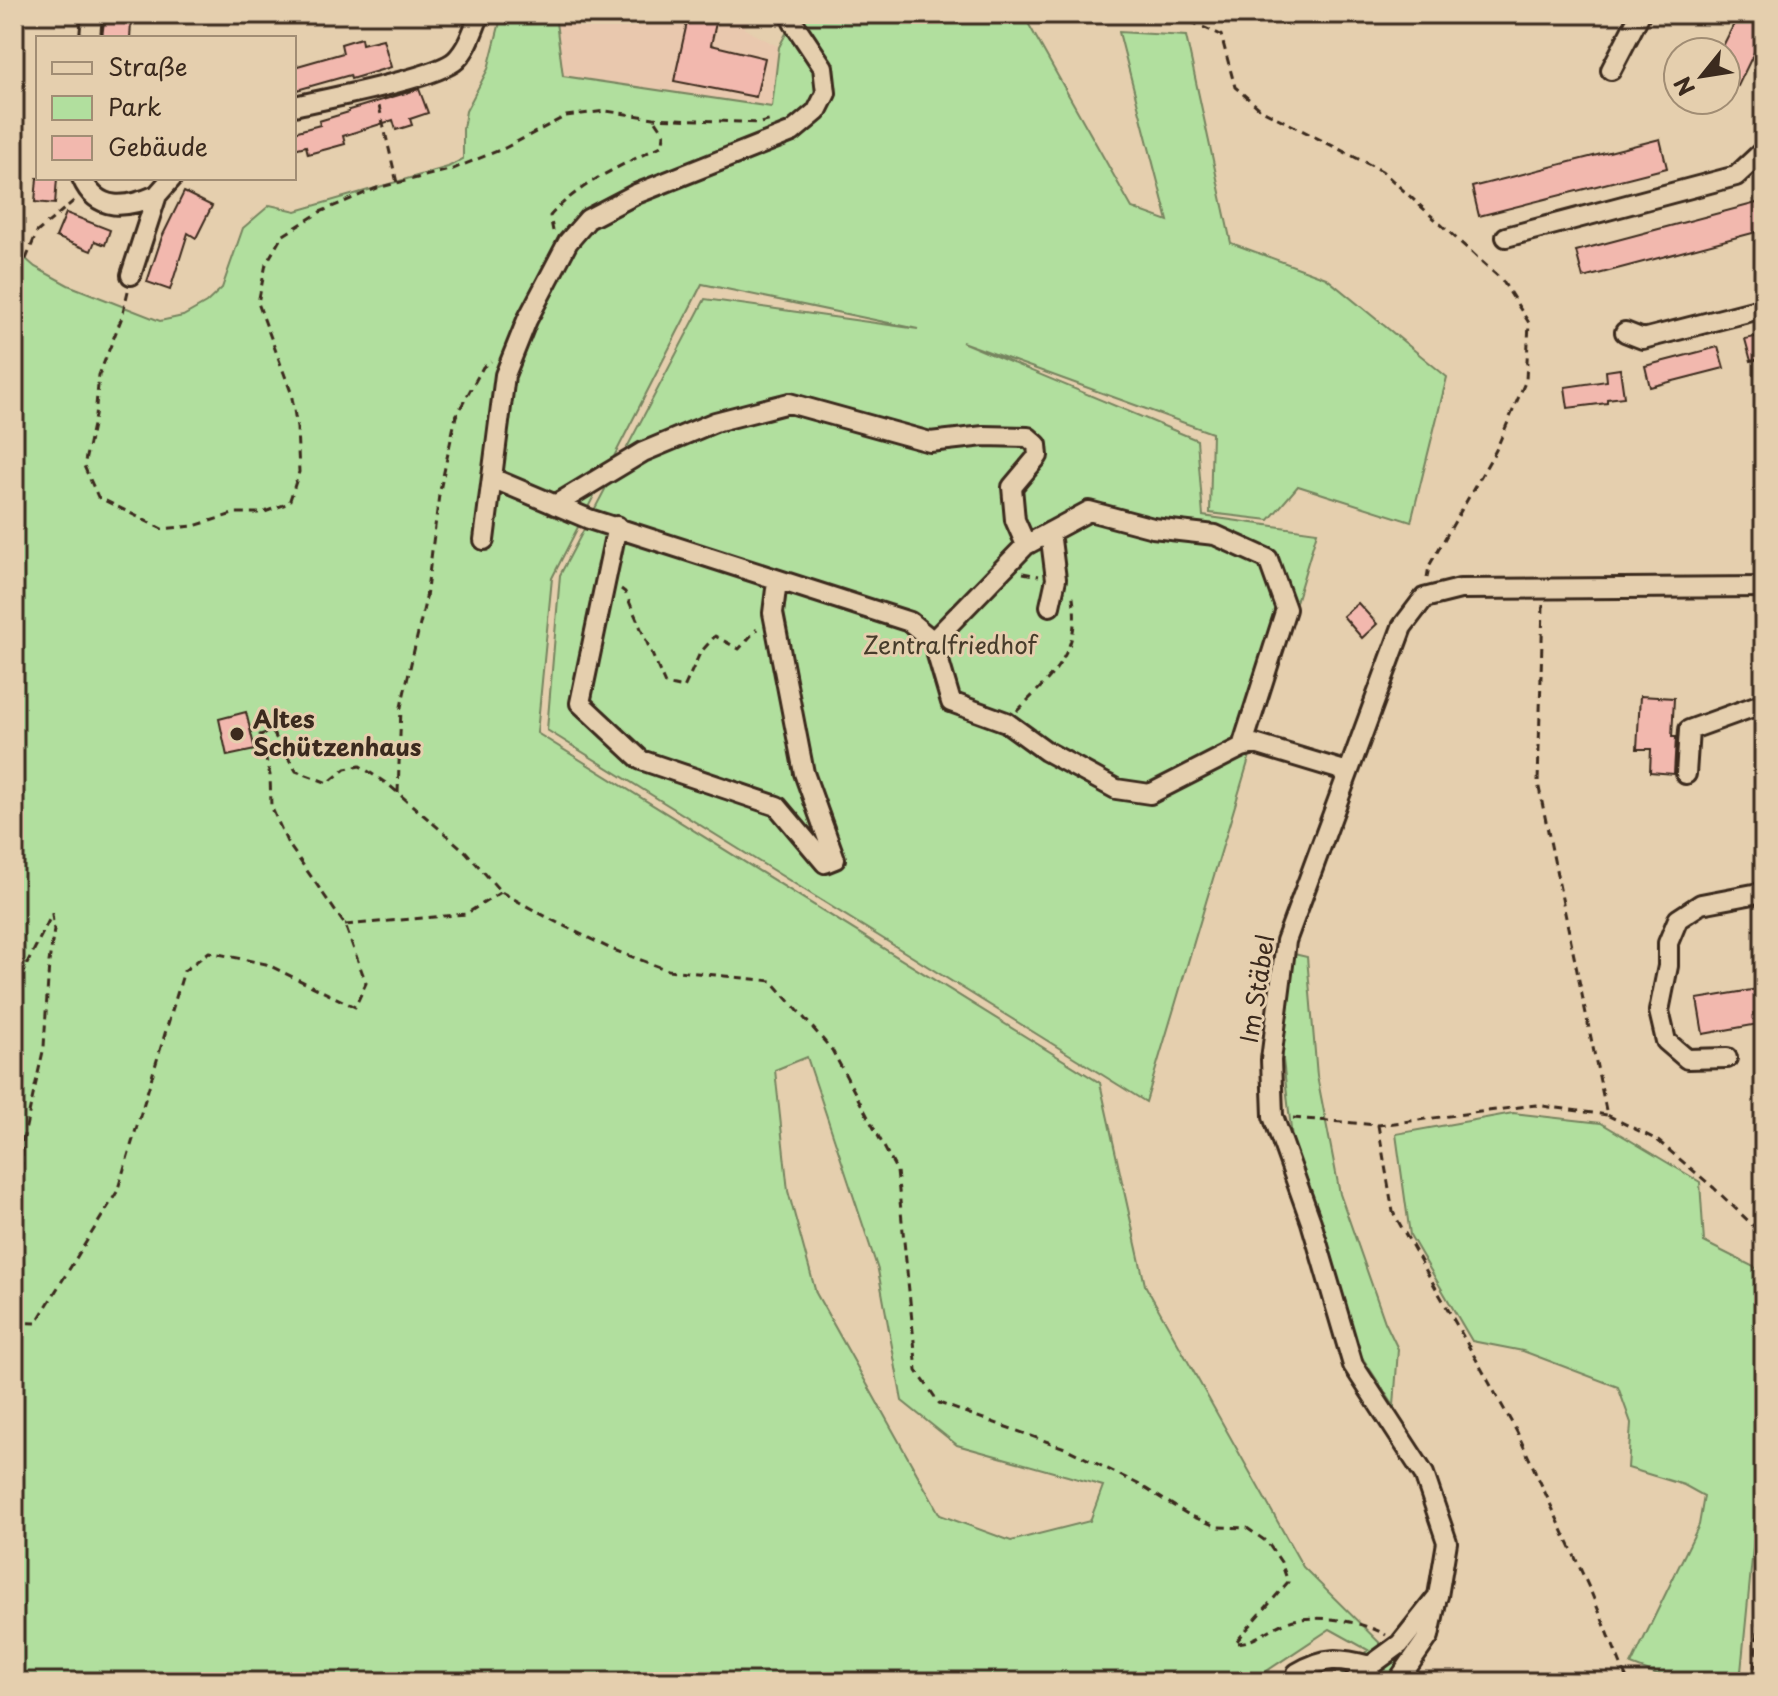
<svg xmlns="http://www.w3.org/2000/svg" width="1778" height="1696" viewBox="0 0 1778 1696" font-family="'Playpen Sans',sans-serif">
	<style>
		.built { fill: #e9c8ae }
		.green { fill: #b1df9e; stroke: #76845e; stroke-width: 2; fill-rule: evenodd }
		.building { fill: #f2b8ae; stroke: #3b2a1e; stroke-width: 2 }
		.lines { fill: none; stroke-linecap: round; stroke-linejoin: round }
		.minor-casing { stroke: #3b2a1e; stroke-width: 24 }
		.path { stroke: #3b2a1e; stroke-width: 3; stroke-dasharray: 8 6; stroke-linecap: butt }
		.minor { stroke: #e5cfae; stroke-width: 18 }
		.poi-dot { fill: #3b2a1e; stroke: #e5cfae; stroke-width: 3 }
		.labels { text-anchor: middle; stroke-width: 6; stroke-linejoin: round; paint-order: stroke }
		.park-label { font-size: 24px; fill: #473c2b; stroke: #e5cfae }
		.poi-label { font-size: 24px; font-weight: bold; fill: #3b2a1e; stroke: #e5cfae; text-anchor: start }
		.street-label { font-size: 24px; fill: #3b2a1e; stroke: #e5cfae }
	</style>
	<rect width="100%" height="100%" fill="#e5cfae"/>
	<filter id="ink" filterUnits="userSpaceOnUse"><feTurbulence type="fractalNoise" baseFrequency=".0125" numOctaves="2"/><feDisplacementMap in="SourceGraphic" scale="16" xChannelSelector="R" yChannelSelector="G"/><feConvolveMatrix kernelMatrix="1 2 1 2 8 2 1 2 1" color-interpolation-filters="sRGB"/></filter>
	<g filter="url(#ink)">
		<path class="built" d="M555 14H748L745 29 779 47 773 107 563 76Z"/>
		<path class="green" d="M502 14H555L563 76 772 107 779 47 796 14H1023L1132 208 1168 221 1119 32 1186 36 1231 243 1326 278 1447 377 1411 522 1298 486 1269 520 1210 513 1212 433 962 342 1197 440 1203 516 1317 532 1146 1102 547 730 560 575 705 299 918 329 702 284 552 578 537 733 1100 1083 1145 1285 1303 1567 1419 1682H1334L1368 1650 1330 1629 1250 1682H14V236L18 252 35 267 68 285 160 321 183 316 206 303 222 288 243 228 270 205 296 211 448 167 463 159V129L466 111 488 69ZM807 1057 878 1270 902 1401 957 1445 1103 1486 1090 1521 1011 1541 940 1515 816 1293 788 1191 775 1070Z
			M1294 954 1307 957 1317 1076 1340 1194 1385 1322 1398 1349 1394 1406 1350 1339 1292 1138 1282 1051Z
			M1513 1113 1601 1123 1700 1182 1704 1242 1764 1272V1436L1740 1682H1676L1631 1665 1699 1525 1704 1496 1684 1485 1628 1468 1631 1423 1618 1387 1523 1351 1472 1341 1410 1235 1396 1134Z"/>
		<path class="building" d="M689 14H718L711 45 765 58 756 97 674 81Z
			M1739 14H1764V32L1738 86 1726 80V52H1720Z
			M104 21 131 24 130 38H102Z
			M361 38 362 44 383 39 391 67 351 79 350 75 297 90 294 67 343 53 341 44Z
			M419 89 428 113 410 119 412 125 396 130 393 120 343 136 345 144 327 149 308 154 306 146 294 149V132L320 125 319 121 349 112V110Z
			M1660 139 1667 168 1479 216 1472 187Z
			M37 178H57L55 204 35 202Z
			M184 192 212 206 196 238 188 233 170 290 147 282 162 237Z
			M1764 201V230L1583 278 1576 251Z
			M66 213 110 230 105 245 95 241 91 251 56 237Z
			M1764 335V358L1751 361 1745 339Z
			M1718 347 1724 368 1650 387 1645 366Z
			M1620 369 1624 397 1607 399V403L1568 408 1565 387 1607 381 1606 371Z
			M1358 603 1377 624 1362 638 1343 616Z
			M1640 696 1674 698 1672 737H1676L1674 774 1650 772 1651 749H1637Z
			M246 712 255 750 227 756 219 719Z
			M1764 988V1023L1703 1034 1697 999Z"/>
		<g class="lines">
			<defs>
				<path id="minor" d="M90 38 92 14
					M1611 70 1640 14
					M294 106C325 99 437 78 456 60 468 48 473 31 479 16
					M82 178C97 213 127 208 157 195
					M1506 237 1736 176 1764 150
					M131 275 157 195 172 178
					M1625 332 1643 339 1764 308
					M492 478 589 519 910 622 933 641 951 702 1006 722 1046 751 1116 789 1150 794 1242 747 1255 744 1348 772
					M555 505 643 452 715 422 789 403 930 442 984 436 1028 437 1037 445 1038 456 1012 487 1015 520 1026 545
					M617 526 580 703 641 760 777 806 825 863 835 859 804 773 773 613 777 581
					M484 540 505 375 527 320 568 242 588 219 636 194 792 132 817 111 826 93 823 67 793 22 790 14
					M1050 606 1056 579 1050 532
					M933 641 1026 545 1089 511 1153 528 1215 535 1268 559 1286 609 1242 747
					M1686 774 1689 730 1764 703
					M1727 1058 1687 1059 1666 1041 1659 1011 1668 966V943L1678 919 1701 904 1764 892
					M1295 1682 1297 1673C1325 1656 1339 1658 1370 1666
					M1353 1682 1370 1666 1400 1644 1438 1596 1447 1542 1424 1474 1353 1365 1311 1222 1273 1116 1271 1060 1286 941 1402 627 1424 598 1460 589 1764 587
					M1397 1682 1429 1636 1436 1602"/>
			</defs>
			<use href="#minor" class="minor-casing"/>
			<path class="path" d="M1136 14 1152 19 1180 17 1221 35 1235 87 1260 109 1382 171 1502 280 1529 323 1526 380 1496 450 1429 566 1427 578
				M379 106 397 183
				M553 231 550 216C580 182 623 165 663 145L664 133 654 118
				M128 291 122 317 99 375 95 416 84 466 98 497 162 529 194 526 236 513H262L289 503 299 472 297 428 291 392 258 303 266 264 282 236 320 212 377 188 453 169 505 148 566 116 606 111 654 118 760 123 772 120
				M14 314 24 264 37 232 76 199
				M1023 573 1039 576
				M621 589 625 592 665 684 684 688 700 653 715 636 739 649 757 629
				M1543 605 1538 783 1607 1115 1657 1140 1714 1188 1764 1236
				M1017 711C1055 673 1083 649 1072 592
				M398 793 401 707 426 598 439 495 456 416 483 367 491 361
				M345 925 466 914 501 892
				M14 990 52 914 54 930 49 962 44 1047 23 1140 14 1314
				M1293 1118 1378 1125 1536 1105 1607 1115
				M1378 1125 1393 1212 1517 1432 1591 1592 1628 1682
				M14 1322 36 1323 117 1192 184 971 209 952 266 964 355 1007 366 983 345 925 287 842 271 806 270 775 260 735 272 731 296 771 328 783 345 769 360 766 390 786 466 852 501 892 554 921 611 949 668 970 772 981 832 1050 897 1171 917 1371 939 1403 1065 1448 1138 1484 1189 1515 1218 1527 1247 1528 1267 1542 1281 1562 1288 1582 1235 1643C1256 1643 1268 1628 1287 1622 1313 1613 1363 1621 1386 1635
				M1421 1680 1433 1682
				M1753 1682 1764 1544"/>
			<use href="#minor" class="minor"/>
		</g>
	</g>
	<circle class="poi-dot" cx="237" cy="734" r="8"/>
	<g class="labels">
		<g class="park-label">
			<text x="950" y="654">Zentralfriedhof</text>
		</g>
		<g class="poi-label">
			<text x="253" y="728">Altes<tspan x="253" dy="28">Schützenhaus</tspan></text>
		</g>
		<g class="street-label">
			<text transform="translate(1258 989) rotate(-81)" y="8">Im Stäbel</text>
		</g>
	</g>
	<rect width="1778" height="1696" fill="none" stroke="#e5cfae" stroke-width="48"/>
	<rect x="24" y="24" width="1730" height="1648" fill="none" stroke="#3b2a1e" stroke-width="3" filter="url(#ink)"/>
	<rect x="36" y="36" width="260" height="144" fill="#e5cfae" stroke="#a18d74" stroke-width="2"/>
	<rect x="52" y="62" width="40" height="12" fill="#e5cfae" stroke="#a18d74" stroke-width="2"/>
	<text x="108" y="76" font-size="24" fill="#3b2a1e">Straße</text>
	<rect x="52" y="96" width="40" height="24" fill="#b1df9e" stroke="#a18d74" stroke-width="2"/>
	<text x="108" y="116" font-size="24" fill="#3b2a1e">Park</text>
	<rect x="52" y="136" width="40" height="24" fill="#f2b8ae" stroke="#a18d74" stroke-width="2"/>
	<text x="108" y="156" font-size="24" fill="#3b2a1e">Gebäude</text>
	<g transform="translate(1702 76) rotate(240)"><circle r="38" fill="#e5cfae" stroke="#a18d74" stroke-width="2"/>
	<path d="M0-6L14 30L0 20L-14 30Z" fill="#3b2a1e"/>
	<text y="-12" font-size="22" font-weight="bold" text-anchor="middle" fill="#3b2a1e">N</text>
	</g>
</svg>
